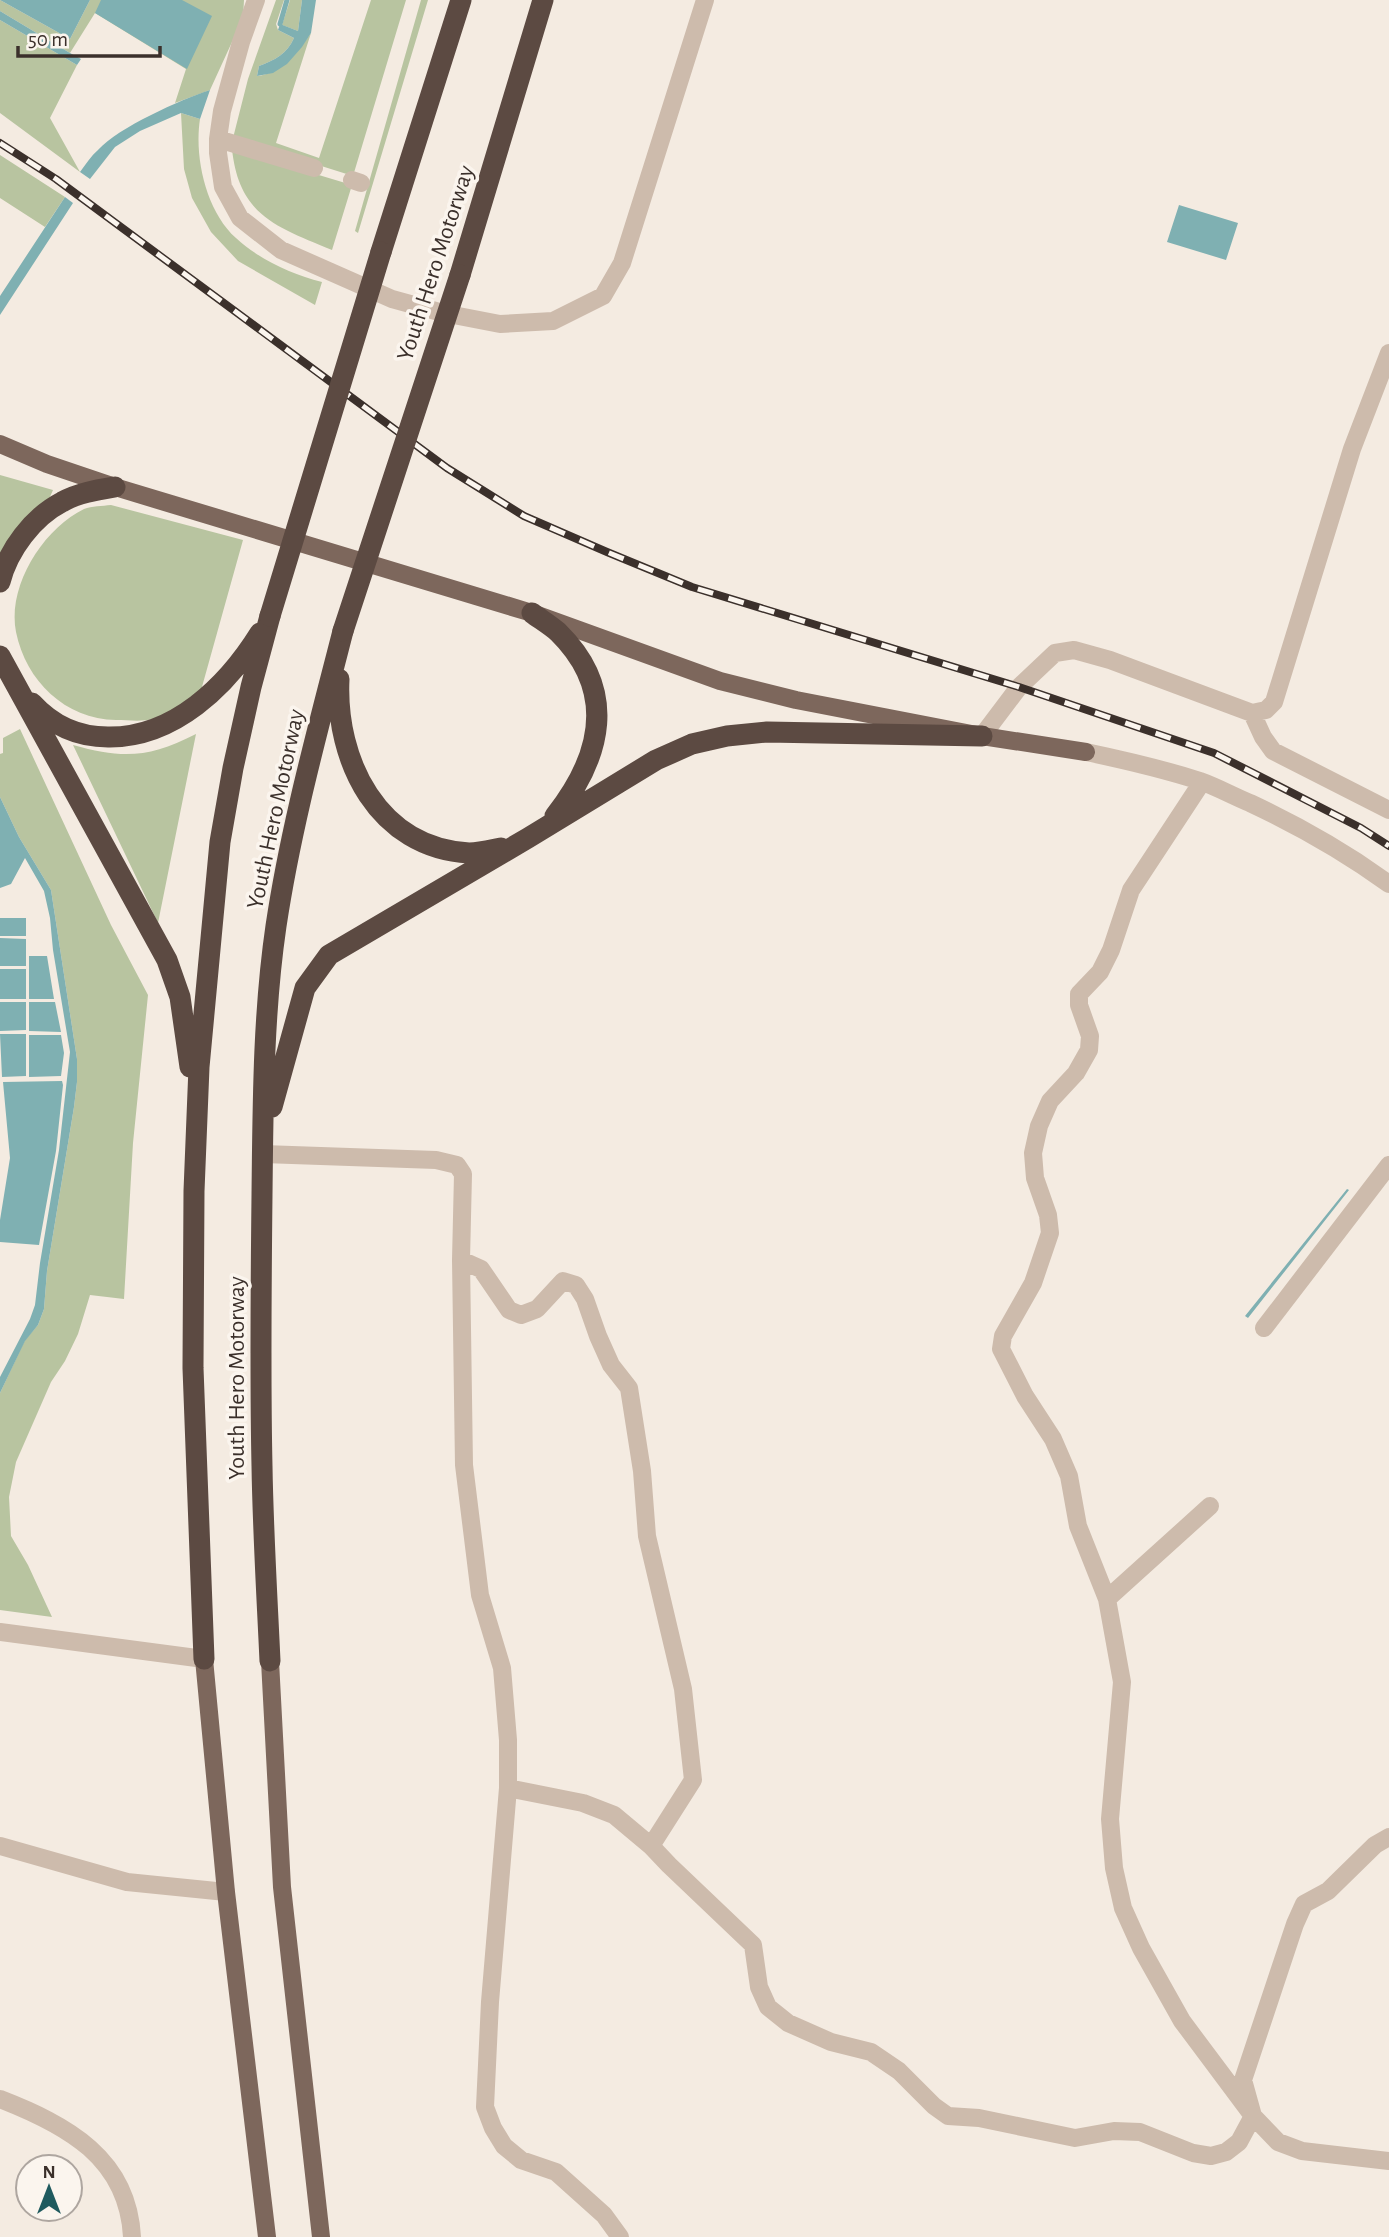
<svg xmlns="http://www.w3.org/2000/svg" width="1389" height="2237" viewBox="0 0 1389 2237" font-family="'Alegreya Sans',sans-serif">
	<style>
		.green { fill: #b8c4a0 }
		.water { fill: #7fb0b2 }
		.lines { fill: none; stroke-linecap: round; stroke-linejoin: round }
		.stream { stroke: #7fb0b2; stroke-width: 5 }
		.minor { stroke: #cdbbac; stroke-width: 18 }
		.major { stroke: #7d675c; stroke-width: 18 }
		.highway { stroke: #5c4a42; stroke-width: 21 }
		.rail-casing { stroke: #3b302b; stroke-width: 8 }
		.rail { stroke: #fbf5ee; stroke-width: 5; stroke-dasharray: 16; stroke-linecap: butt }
		.highway-bridge { stroke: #5c4a42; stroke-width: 21 }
		.labels { text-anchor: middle; stroke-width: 7; stroke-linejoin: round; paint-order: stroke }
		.street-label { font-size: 24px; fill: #3b302b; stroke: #fbf5ee }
	</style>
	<rect width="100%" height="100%" fill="#f4ebe1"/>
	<path class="green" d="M0 0 70 39 90 0H244L243 18 210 90 175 103 186 69 95 13 70 53 0 11Z
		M276 0H284L276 24 278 30 294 38C287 54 275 60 259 66L257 76C280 74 298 52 311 33L276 143 319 158 371 0H406L353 176 233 138 248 79Z
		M290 0H302L298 31 282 25Z
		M421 0H428L358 233 355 231Z
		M0 20 77 65 50 118 80 172 0 113Z
		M181 113 200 119C194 157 206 211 236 238 260 260 291 274 322 282L315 305 238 261 211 232 192 198 184 169Z
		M232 149 352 185 332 250C277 227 239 216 232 149Z
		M0 155 65 197 45 227 0 198Z
		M0 475 53 490 49 499 0 565Z
		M111 505 243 540 200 694C186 702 169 715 153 719 141 722 128 720 116 720 65 719 26 681 16 632 7 586 43 529 84 509 92 506 102 506 111 505Z
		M20 729 111 925 148 995 133 1143 124 1299 90 1295 78 1334 65 1361 51 1382 16 1462 9 1497 11 1536 28 1565 52 1617 0 1610V1393L25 1340 38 1325 44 1309 47 1271 74 1107 77 1082V1059L51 890 19 837 0 797V754L3 753V738Z
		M196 734 158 923 73 745C123 759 149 758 196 734Z"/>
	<path class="water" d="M0 0H90L70 39Z
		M101 0H182L212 16 187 69 95 13Z
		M302 0H316L311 33 302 47 287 64 273 73 257 76 259 66C275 60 287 54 294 38L278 30 280 24 298 31Z
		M0 11 70 53 81 59 77 65 0 20Z
		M210 90 200 119 181 113 140 131 115 147 90 179 80 172C86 164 91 156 98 150 119 127 180 100 210 90Z
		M65 197 73 203 0 315V296Z
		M1179 205 1238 223 1226 260 1167 242Z
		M0 797 19 837 51 890 77 1059V1082L74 1107 47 1271 44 1309 38 1325 25 1341 0 1393V1377L30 1319 35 1305 40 1263 59 1150 70 1052 53 950 50 918 44 891 25 858 11 884 0 888Z
		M0 918H26V936H0Z
		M0 938 26 939V966H0Z
		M29 956H47L54 999H29Z
		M0 969H26V999H0Z
		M0 1002H26V1030L0 1031Z
		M29 1002H55L61 1032 29 1031Z
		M0 1034H26V1076L2 1077Z
		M29 1035H61L64 1053 61 1076 29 1077Z
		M62 1081 63 1085 56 1151 39 1245 0 1242V1220L10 1158 3 1082Z
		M1347 1189 1349 1190 1248 1318 1245 1316Z"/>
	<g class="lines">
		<path class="stream" d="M280 24 287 0"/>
		<path class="minor" d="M256 0 241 42 222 111 218 139V153L223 187 240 218 281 250 392 299 443 313 500 324 553 321 603 296 622 263 705 0
			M218 139 314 168
			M352 180 361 183
			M1252 713 1263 737 1273 751 1389 810
			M982 736 1019 687 1055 653 1074 650 1110 660 1252 713 1266 710 1274 702 1352 449 1389 353
			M1086 752C1124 760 1163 769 1200 781 1217 787 1233 796 1250 803 1299 826 1345 852 1389 884
			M1202 782 1131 890 1111 950 1100 972 1079 994V1005L1090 1036 1089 1050 1076 1073 1050 1101 1039 1126 1033 1153 1035 1178 1048 1215 1050 1233 1033 1283 1003 1336 1001 1349 1025 1396 1053 1439 1069 1476 1078 1526 1107 1599 1122 1682 1110 1819 1114 1868 1123 1908 1141 1948 1182 2021 1253 2116 1278 2142 1302 2151 1389 2161
			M263 1154 436 1160 457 1165 463 1174 461 1260 464 1465 480 1595 502 1668 508 1740V1788L490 2002 485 2107 493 2128 504 2146 521 2160 556 2172 604 2215 620 2237
			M461 1260 481 1269 509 1310 521 1315 537 1309 563 1281 576 1285 585 1299 598 1336 611 1365 629 1388 642 1471 647 1536 683 1689 693 1780 651 1846
			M1264 1328 1389 1165
			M1107 1599 1210 1506
			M0 1632 204 1659
			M508 1788 583 1803 614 1815 651 1846 669 1865 753 1945 759 1987 768 2007 788 2023 831 2042 871 2052 899 2071 934 2106 948 2116 979 2118 1075 2138 1114 2131 1140 2132 1193 2153 1211 2156 1226 2152 1239 2142 1253 2116 1243 2080 1295 1924 1304 1904 1328 1891 1375 1845 1389 1837
			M0 1846 127 1882 226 1892
			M0 2099C67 2125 128 2158 132 2237"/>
		<path class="major" d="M0 444 47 464 115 487 532 613 720 681 796 700 982 736 1086 752
			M204 1659 226 1892 267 2237
			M270 1661 282 1887 321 2237"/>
		<path class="highway" d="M381 252 461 0
			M460 275 543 0
			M0 582C8 550 33 517 62 502 78 493 97 490 115 487
			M532 613C540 619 550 625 558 632 618 691 602 756 555 816
			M0 656 167 960 180 997 190 1067
			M339 679C335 761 378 848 469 853 480 853 491 850 501 848
			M32 703C52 725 78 737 108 737 174 738 227 686 260 633
			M272 1107 305 988 329 955 528 838 656 760 692 744 727 736 767 732 982 736
			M204 1659 193 1368 194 1191 199 1067 220 842 233 768 251 687 270 616
			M270 1661C267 1596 263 1531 262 1466 260 1376 261 1285 262 1195 263 1106 263 1015 276 926 291 826 318 729 343 631"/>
		<defs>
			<path id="rail" d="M0 143 56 179 447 468 524 516 607 552 692 587 1019 687 1214 753 1361 828 1389 846"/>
		</defs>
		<use href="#rail" class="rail-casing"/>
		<use href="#rail" class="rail"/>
		<path class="highway-bridge" d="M270 616 381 252
			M343 631 460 275"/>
	</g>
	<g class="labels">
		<g class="street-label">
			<text transform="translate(435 263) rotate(-72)" y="8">Youth Hero Motorway</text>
			<text transform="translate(275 809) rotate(-78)" y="8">Youth Hero Motorway</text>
			<text transform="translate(236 1378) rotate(-90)" y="8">Youth Hero Motorway</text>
		</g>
	</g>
	<g transform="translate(49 2188)"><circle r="33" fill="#fbf5ee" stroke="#aea6a0" stroke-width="2"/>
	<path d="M0-5L12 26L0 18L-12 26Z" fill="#1f5a5e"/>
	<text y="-10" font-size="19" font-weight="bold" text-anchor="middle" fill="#3b302b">N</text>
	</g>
	<path d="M18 46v10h142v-10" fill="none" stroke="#3b302b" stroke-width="3.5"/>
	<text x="28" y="46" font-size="21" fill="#3b302b" stroke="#fbf5ee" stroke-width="5" paint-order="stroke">50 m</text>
</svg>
